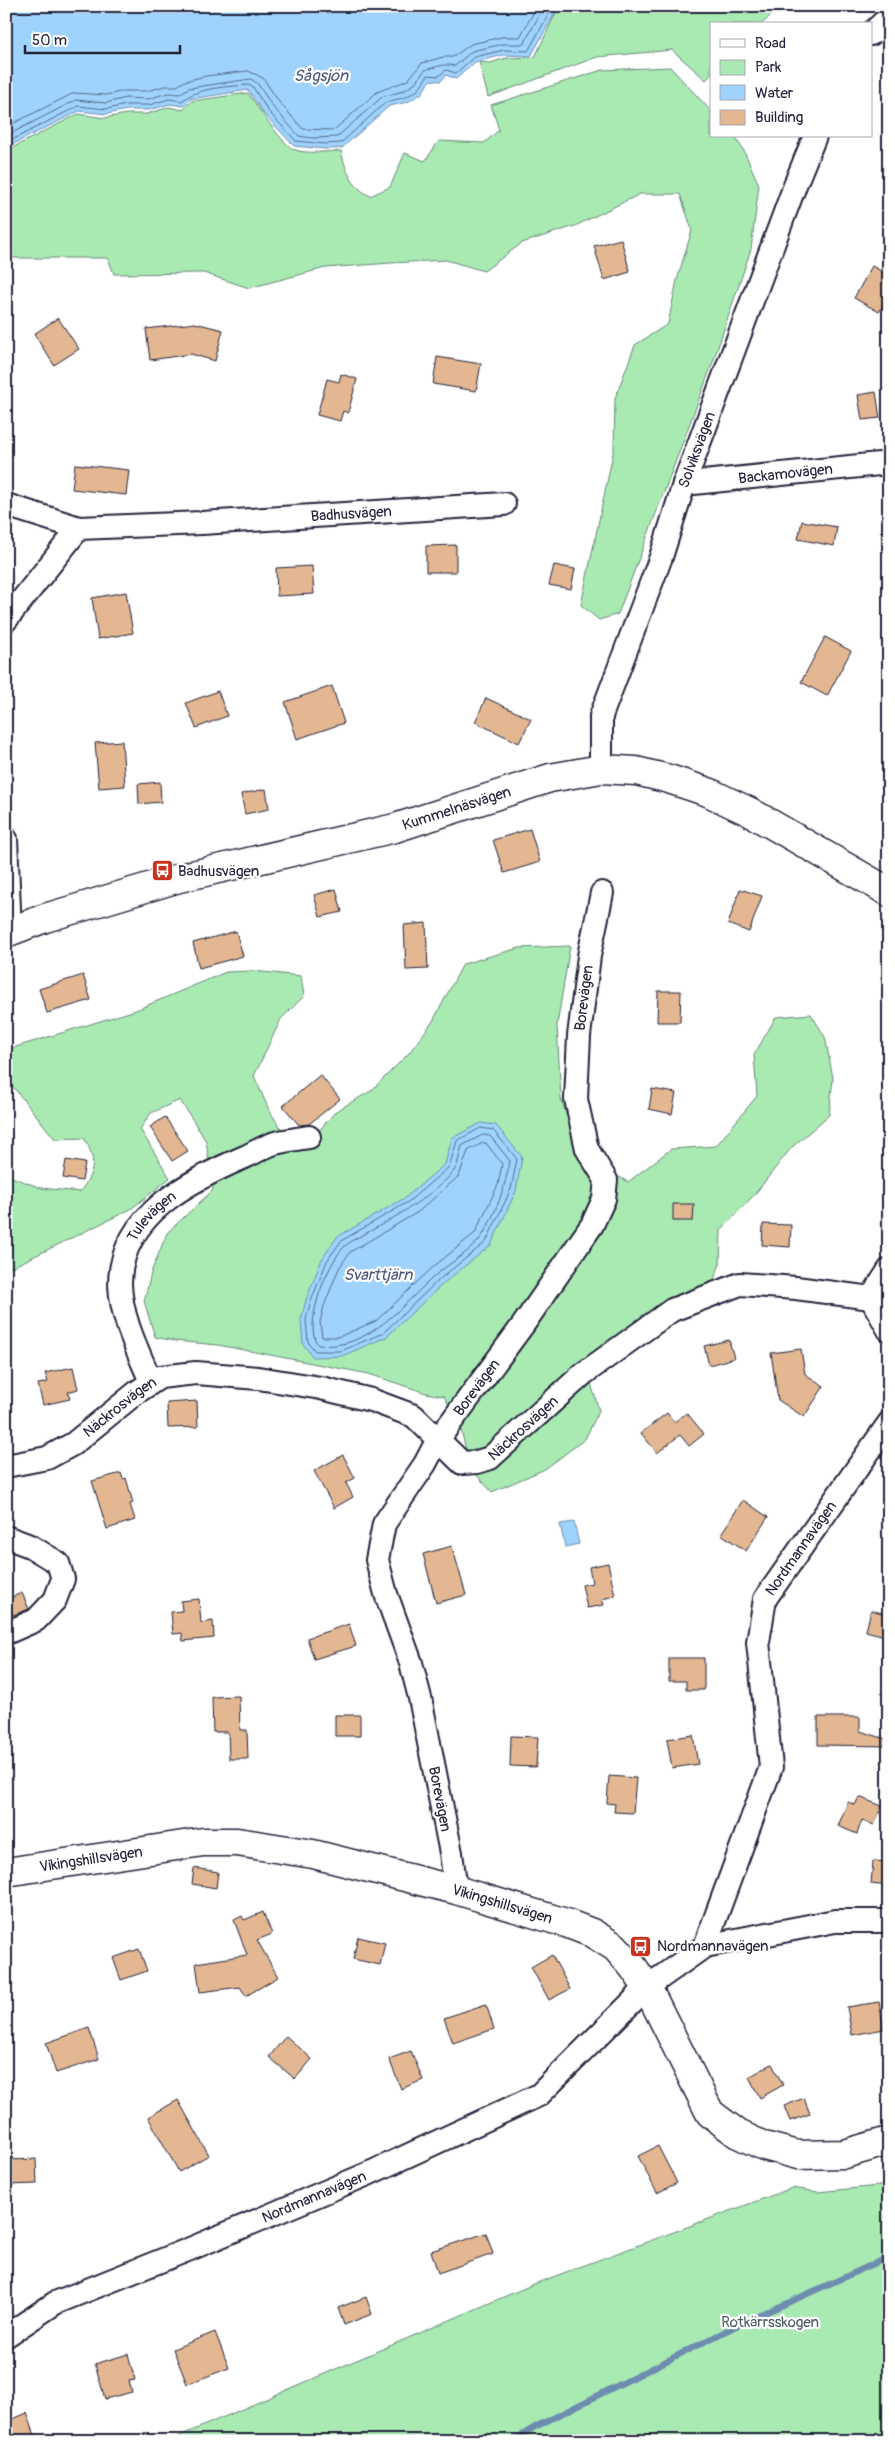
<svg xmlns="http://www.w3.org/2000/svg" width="895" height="2447" viewBox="0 0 895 2447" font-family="Pangolin,sans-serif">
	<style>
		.green { fill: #a9eab3; stroke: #668677 }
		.water { fill: #9fd3fd; stroke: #6d8caf }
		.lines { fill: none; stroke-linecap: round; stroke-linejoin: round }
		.shore { stroke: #546989; stroke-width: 1 }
		.stream { stroke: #6d8caf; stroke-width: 6 }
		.building { fill: #e2b792; stroke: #22223b }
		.minor-casing { stroke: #22223b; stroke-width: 26 }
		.tertiary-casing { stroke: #22223b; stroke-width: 31 }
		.minor { stroke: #fff; stroke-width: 22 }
		.tertiary { stroke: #fff; stroke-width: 28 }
		.labels { text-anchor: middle; stroke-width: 4.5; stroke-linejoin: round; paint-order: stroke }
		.street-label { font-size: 15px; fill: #22223b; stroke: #fff }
		.poi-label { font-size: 15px; fill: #22223b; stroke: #fff; text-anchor: start }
		.park-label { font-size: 15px; fill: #4a5e5f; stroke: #fff }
		.water-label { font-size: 16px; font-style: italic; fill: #485775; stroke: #fff }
	</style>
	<rect width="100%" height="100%" fill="#fff"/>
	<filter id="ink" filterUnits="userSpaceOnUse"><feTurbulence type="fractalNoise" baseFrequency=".02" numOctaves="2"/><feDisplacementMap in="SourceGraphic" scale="10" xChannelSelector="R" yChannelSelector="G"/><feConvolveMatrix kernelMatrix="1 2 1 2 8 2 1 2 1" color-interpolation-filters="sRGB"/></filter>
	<g filter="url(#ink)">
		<path class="green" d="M559 6H780L762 24H711V75L706 80 672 50 597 57 488 97 479 62 490 63 506 58 535 57Z
			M670 67 711 111V136H734L744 151 759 185 751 249 713 362 618 614 599 620 581 605 614 449 615 398 635 345 668 324 677 280 692 230 680 194H640L575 226 522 243 484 271 446 260 391 263 325 268 249 288 204 273 114 274 108 258H6V151L78 114 105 118 126 114H147L169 107 183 110 192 101 248 93C257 106 280 141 293 149 306 155 327 151 341 151 346 171 351 186 370 196L390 187 405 153 425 161 439 141 484 143 499 130 491 105 602 70Z
			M570 946 557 1025 561 1099 579 1154 628 1182 671 1149 716 1146 757 1096 754 1055 776 1017 811 1014 825 1037 833 1078 829 1115 791 1148 755 1194 721 1230 720 1264 713 1282 667 1301 585 1362 599 1411 585 1439 545 1469 492 1492 471 1469 461 1430 444 1396 426 1393 369 1374 218 1345 175 1341 155 1337 144 1301 152 1270 167 1233 213 1190 206 1141 180 1100 151 1113 140 1129 170 1178 131 1209 6 1270V1175L41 1188 80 1192C95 1171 97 1160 84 1138L55 1139 6 1078V1050L136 1010 226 972 253 971 301 976 304 996 281 1019 254 1076 269 1110 282 1130 310 1141 336 1111 371 1091 409 1053 433 1021 463 964 519 948Z
			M889 2185V2441H168L534 2284 792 2188 818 2192Z"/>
		<path class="water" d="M6 6H556L555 13 531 56 504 55 475 62 456 79 446 75 441 81 430 80 422 93 408 102 389 106 342 148 326 149 294 146 264 114 248 90 191 99 184 106 170 104 149 110H127L107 114 79 111 6 148Z
			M481 1123 496 1125 522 1157 516 1191 491 1245 445 1282 386 1337 342 1356 313 1357 303 1344 301 1320 306 1300 322 1259 337 1237 405 1198 445 1164 452 1138Z
			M574 1522 579 1544 565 1547 560 1524Z"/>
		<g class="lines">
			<path class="shore" d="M6 127 74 93 106 95 125 91H147L165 86H177L185 81 206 76 248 71 263 78 279 102 303 129 334 130 377 92 408 80 422 63 443 57H453L471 44 502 37H520L537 6
				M6 136 76 100 106 103 126 98 148 99 168 93 179 94 189 88 251 79 257 83 273 107 299 136 312 138 337 137 382 97 403 91 413 85 425 70C436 67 444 63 455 66L472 51 503 44H524L544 6
				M6 143 78 106 107 109 126 105H149L169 99 182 101C198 87 227 87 248 85L253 87 268 111 296 141 326 144 341 143 386 102 406 97 418 90 428 75 439 76 446 70 456 73 474 57 504 50 528 51 550 12 551 6
				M481 1128 493 1130 517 1159 511 1189 486 1242 441 1278 383 1333 341 1351H315L308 1342 306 1320 311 1301 327 1261 341 1241 408 1202 449 1167 457 1141Z
				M483 1135 490 1136 510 1161C505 1187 496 1214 482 1236 474 1249 450 1263 438 1273 403 1303 370 1351 318 1345 302 1325 328 1263 344 1247 352 1239 365 1234 374 1229 399 1215 436 1193 454 1171 459 1164 459 1153 462 1146Z
				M483 1143H486L502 1164 498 1185 475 1233 432 1268 376 1321 338 1337H322L320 1322 324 1306 339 1268 350 1252 418 1212 459 1176 468 1151Z"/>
			<path class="stream" d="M512 2441 535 2427 732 2328 889 2257"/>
		</g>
		<path class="building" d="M621 239 630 272 604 280 594 246Z
			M872 266 889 275V295L879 312 854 298Z
			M58 318 79 349 54 365 34 334Z
			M195 323 223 330 215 361 191 354 150 360 146 329Z
			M437 357 481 364 476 391 433 384Z
			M341 374 357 379 348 413 343 411 340 421 317 415 327 379 339 382Z
			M876 392 880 418 862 420 858 395Z
			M75 464 129 470 126 495 72 489Z
			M802 521 837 527 834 546 798 539Z
			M456 545V572H426V546Z
			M554 565 575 569 571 589 549 585Z
			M312 566 314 594 277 596 276 568Z
			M126 592 133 633 98 639 92 598Z
			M825 637 851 651 827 696 801 682Z
			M332 686 344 723 297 739 285 702Z
			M218 691 227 716 196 728 186 703Z
			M486 698 531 719 519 743 475 722Z
			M122 741 125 786 99 788 95 743Z
			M160 782 161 802 139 804 138 784Z
			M266 789 269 809 245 814 241 794Z
			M530 829 540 862 504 873 493 840Z
			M336 889 342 912 320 917 314 895Z
			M740 889 762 896 749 932 728 924Z
			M426 923 428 969 406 970 404 925Z
			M236 931 243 956 199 968 193 943Z
			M83 975 91 1000 47 1013 39 989Z
			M658 991H681L680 1022H657Z
			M320 1075 340 1099 309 1124 299 1125 283 1106Z
			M652 1089 676 1093 672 1114 649 1109Z
			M165 1117 188 1151 172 1161 150 1127Z
			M66 1160 85 1163 82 1181 63 1178Z
			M673 1204H694L693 1221H673Z
			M763 1224 791 1225 790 1247 762 1245Z
			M729 1340 734 1358 709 1365 704 1346Z
			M801 1349 805 1374 824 1386 804 1417 778 1400 771 1353Z
			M73 1367 78 1389 68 1392 70 1399 43 1405 38 1384 48 1382 45 1373Z
			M197 1401 198 1427 168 1428 167 1403Z
			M667 1413 674 1422 687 1413 704 1434 689 1446 680 1435 657 1453 641 1433Z
			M343 1455 355 1478 346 1483 353 1497 334 1508 314 1471Z
			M121 1473 123 1479 126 1478 133 1503 130 1504 135 1520 107 1529 92 1481Z
			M743 1500 768 1517 746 1551 721 1534Z
			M452 1546 466 1595 436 1603 423 1554Z
			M608 1563 615 1596 602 1599 604 1605 587 1608 582 1585 592 1583 589 1567Z
			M22 1593 29 1609 13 1615 7 1599Z
			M199 1599 201 1623 213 1621 214 1638 183 1641 182 1633 173 1634 171 1612 182 1611 181 1601Z
			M871 1610 889 1615V1637L866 1631Z
			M349 1624 356 1646 314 1659 307 1638Z
			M669 1658H704V1690H686V1681H669Z
			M239 1696 240 1730H247L248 1759H229L228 1732H213L212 1697Z
			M335 1715H360V1736H335Z
			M818 1717H860V1731L889 1740V1746L818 1745Z
			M693 1735 698 1764 672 1768 667 1739Z
			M511 1736 538 1737 536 1767 510 1766Z
			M609 1776 636 1778 633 1813 614 1812 615 1804 607 1803Z
			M859 1797 882 1806 874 1825 862 1820 857 1834 838 1826 848 1802 855 1805Z
			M873 1861 889 1862V1886L871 1884Z
			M194 1868 218 1872 216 1888 192 1884Z
			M263 1912 272 1934 257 1940 278 1977 246 1996 240 1987 200 1992 196 1963 247 1955 234 1920 242 1916 244 1920Z
			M358 1937 385 1943 380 1965 353 1959Z
			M139 1949 147 1971 121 1980 113 1958Z
			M552 1955 570 1989 549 2000 531 1967Z
			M879 2002 884 2029 852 2035 847 2007Z
			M486 2004 494 2029 453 2043 444 2018Z
			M89 2028 99 2059 56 2073 46 2043Z
			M286 2036 312 2059 295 2079 269 2057Z
			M411 2051 423 2080 401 2089 389 2059Z
			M772 2064 783 2085 760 2098 749 2077Z
			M804 2098 810 2114 790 2121 784 2106Z
			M178 2100 209 2155 179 2172 148 2117Z
			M658 2146 677 2183 657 2193 638 2156Z
			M36 2159 37 2184 6 2185V2160Z
			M486 2233 493 2254 438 2273 431 2251Z
			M366 2297 372 2314 344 2325 338 2308Z
			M215 2332 229 2368 187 2384 173 2349Z
			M128 2354 135 2380 129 2381 132 2392 105 2399 95 2364Z
			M27 2413 37 2441H15L8 2421Z"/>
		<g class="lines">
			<defs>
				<g id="minor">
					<path d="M871 34 889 17"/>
					<path id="s1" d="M684 484 889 463"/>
					<path d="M6 505 79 528"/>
					<path id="s2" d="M6 620 79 528 202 523 504 504"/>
					<path id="s3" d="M601 769V716L661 557 684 484 797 180 815 136"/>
					<path d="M6 839 10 932"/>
					<path d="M871 1298 889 1270"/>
					<path id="s4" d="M151 1382C138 1351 121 1318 120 1284 120 1214 193 1179 247 1156 256 1152 265 1146 275 1143 286 1140 298 1139 309 1137"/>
					<path id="s5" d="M6 1466 47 1458 73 1444 137 1392 160 1377 196 1373 258 1378 321 1388 371 1400 414 1416 462 1463 477 1462 490 1458 583 1374 672 1310 740 1284 796 1288 871 1298 889 1330"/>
					<path d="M6 1537 30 1546 58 1563 63 1579 55 1600 36 1620 6 1633"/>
					<path id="s6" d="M456 1890 451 1853 420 1698 411 1663 386 1594 377 1560 384 1524 425 1464 437 1441 523 1325 592 1225 604 1199 606 1180 587 1149 576 1099 579 1036 589 956 602 893"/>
					<path id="s7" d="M705 1946 771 1767 758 1642 765 1599 889 1423"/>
					<path id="s8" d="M6 2336 55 2303 190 2249 370 2173 539 2095 647 1987 705 1946 835 1921H889"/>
				</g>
				<g id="tertiary">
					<path id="s9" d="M6 933 45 918 179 878 395 828 550 778 601 769 636 771 669 779 708 792 750 812 889 892"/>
					<path id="s10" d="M6 1872 203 1842H237L313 1854 456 1890 566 1923 592 1933 615 1947 633 1967 647 1987 710 2113 738 2134 764 2146 798 2155 844 2154 889 2141"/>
				</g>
			</defs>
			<use href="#minor" class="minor-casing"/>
			<use href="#tertiary" class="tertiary-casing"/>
			<use href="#minor" class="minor"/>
			<use href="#tertiary" class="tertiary"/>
		</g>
	</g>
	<defs>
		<symbol id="bus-square" viewBox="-11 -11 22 22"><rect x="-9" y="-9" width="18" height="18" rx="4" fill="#c8321e" stroke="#fff"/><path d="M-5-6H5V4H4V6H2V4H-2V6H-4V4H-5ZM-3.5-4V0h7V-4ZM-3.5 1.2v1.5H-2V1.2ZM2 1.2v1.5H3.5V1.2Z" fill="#fff"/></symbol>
	</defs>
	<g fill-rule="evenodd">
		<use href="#bus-square" x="150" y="858" width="25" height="25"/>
		<use href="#bus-square" x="628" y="1934" width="25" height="25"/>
	</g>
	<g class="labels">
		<g class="street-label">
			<text dy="5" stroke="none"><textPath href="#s3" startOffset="336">Solviksvägen</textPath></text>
			<text dy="5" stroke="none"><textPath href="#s1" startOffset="102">Backamovägen</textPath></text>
			<text dy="5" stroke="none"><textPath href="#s2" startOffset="390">Badhusvägen</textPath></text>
			<text dy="5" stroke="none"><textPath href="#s9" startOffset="468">Kummelnäsvägen</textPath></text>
			<text dy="5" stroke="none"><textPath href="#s6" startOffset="978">Borevägen</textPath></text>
			<text dy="5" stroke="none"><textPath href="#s4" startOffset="181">Tulevägen</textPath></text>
			<text dy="5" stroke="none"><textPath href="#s6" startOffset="542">Borevägen</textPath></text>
			<text dy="5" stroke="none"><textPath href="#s5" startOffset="131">Näckrosvägen</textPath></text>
			<text dy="5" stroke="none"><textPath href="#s5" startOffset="581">Näckrosvägen</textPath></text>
			<text dy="5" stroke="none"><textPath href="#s7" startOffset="422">Nordmannavägen</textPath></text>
			<text transform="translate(440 1799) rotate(79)" y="5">Borevägen</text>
			<text dy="5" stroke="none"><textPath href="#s10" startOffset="86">Vikingshillsvägen</textPath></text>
			<text dy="5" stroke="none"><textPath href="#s10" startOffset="506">Vikingshillsvägen</textPath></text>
			<text dy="5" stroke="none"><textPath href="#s8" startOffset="339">Nordmannavägen</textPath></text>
		</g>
		<g class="poi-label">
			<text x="178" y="876">Badhusvägen</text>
			<text x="657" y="1951">Nordmannavägen</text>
		</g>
		<g class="park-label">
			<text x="770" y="2327">Rotkärrsskogen</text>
		</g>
		<g class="water-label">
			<text x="321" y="81">Sågsjön</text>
			<text x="378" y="1280">Svarttjärn</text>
		</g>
	</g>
	<rect width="895" height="2447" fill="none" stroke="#fff" stroke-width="25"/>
	<rect x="12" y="12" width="870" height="2422" fill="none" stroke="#22223b" stroke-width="2" filter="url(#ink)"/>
	<rect x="710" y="22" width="162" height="115" fill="#ffffff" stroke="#a7a7b1"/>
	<rect x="720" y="39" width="25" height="8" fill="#ffffff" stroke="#a7a7b1"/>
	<text x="755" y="48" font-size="15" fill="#22223b">Road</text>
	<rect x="720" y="60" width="25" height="15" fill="#a9eab3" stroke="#a7a7b1"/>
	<text x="755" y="72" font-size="15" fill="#22223b">Park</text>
	<rect x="720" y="85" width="25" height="15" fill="#9fd3fd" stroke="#a7a7b1"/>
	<text x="755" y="98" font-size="15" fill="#22223b">Water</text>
	<rect x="720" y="110" width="25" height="15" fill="#e2b792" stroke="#a7a7b1"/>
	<text x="755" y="122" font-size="15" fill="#22223b">Building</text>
	<path d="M25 45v8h155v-8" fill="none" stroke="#22223b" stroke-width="2.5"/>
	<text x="32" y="45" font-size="15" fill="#22223b" stroke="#ffffff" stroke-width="4" paint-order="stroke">50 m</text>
</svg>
